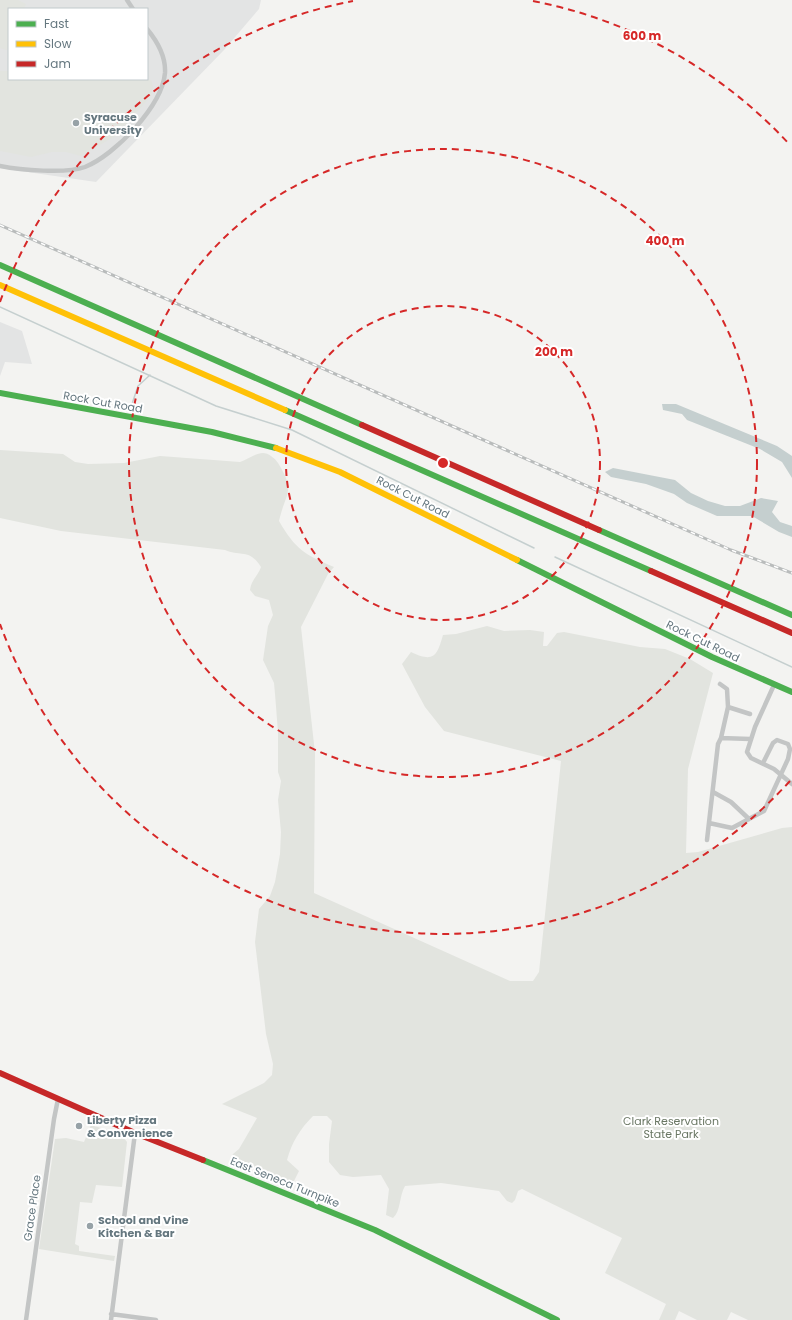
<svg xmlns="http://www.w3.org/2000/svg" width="792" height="1320" viewBox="0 0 792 1320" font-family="Poppins,sans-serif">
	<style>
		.built { fill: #e3e4e4; fill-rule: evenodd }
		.green { fill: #e2e4df }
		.water { fill: #c5cfcf }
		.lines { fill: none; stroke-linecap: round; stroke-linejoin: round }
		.stream { stroke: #c5cfcf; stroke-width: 1.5 }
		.street { stroke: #c3c5c5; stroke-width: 4.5 }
		.fast { stroke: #4caf50; stroke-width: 6 }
		.slow { stroke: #ffc107; stroke-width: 6 }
		.jam { stroke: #c62828; stroke-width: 6 }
		.rail-casing { stroke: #b9bcbc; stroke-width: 3 }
		.rail { stroke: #fff; stroke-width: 1.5; stroke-dasharray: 4.5; stroke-linecap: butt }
		.ring { fill: none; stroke: #d62828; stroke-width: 2; stroke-dasharray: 7 5 }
		.poi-dot { fill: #97a2a7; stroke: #fff; stroke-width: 1.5 }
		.labels { text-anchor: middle; stroke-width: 4; stroke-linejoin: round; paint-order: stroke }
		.poi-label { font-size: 11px; font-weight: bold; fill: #65777f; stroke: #fff; text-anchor: start }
		.street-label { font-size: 11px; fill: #65777f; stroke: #fff }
		.park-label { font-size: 11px; fill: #6a7764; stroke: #fff }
		.centre { fill: #d62828; stroke: #fff; stroke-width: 2 }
		.ring-label { font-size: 12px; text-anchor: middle; font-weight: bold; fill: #d62828; stroke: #fff; stroke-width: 4; stroke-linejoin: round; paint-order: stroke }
	</style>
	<rect width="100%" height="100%" fill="#f3f3f1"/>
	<path class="built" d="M0 0H261L259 9 224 50 96 182 0 168ZM9 9H147V79H9Z
		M0 322 22 331 32 364 5 362 0 376Z"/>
	<path class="green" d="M0 0H18L26 4 24 9H9V45L7 50 0 48Z
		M0 71H9V79H143L151 80 153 87 151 96 117 135 81 156 66 152H52L31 157 0 151Z
		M0 450 63 454 75 462 88 464 124 463 160 456 240 462C247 460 255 453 263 453 268 453 275 458 278 463 296 492 286 491 279 521 296 550 304 554 334 567L328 574 301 627 315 753 314 893 510 981H533L539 972 561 761 444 731 425 707 402 664 411 652C434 663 437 656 443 635L456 634 487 626 504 631 530 630 544 632 543 646H547L557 633 564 632 640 647 665 649 690 659 713 673 688 769 686 853 698 852 782 828 792 827V1320H748L731 1312 727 1320H697L679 1311 675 1320H659L666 1304 605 1273 622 1238 522 1189 518 1191 515 1200 512 1203 507 1201 499 1191 441 1183 405 1186C399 1196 401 1211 393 1218L386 1215 389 1189 381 1175 353 1177 340 1175 329 1162V1144L332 1121 327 1116H313C300 1129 292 1142 287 1160L299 1171 291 1187 231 1158 233 1154 239 1149 257 1118 222 1104 264 1083 272 1075 273 1064 266 1034 255 942 259 909 270 896 275 882 280 854 281 832 278 800 281 781 278 772V732L275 694 274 683 263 660 268 626 273 615 269 600 255 596 250 590C251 580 258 576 261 567 249 548 241 557 225 550L61 531 0 518Z
		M91 1125C102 1129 120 1131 127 1142L122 1187 96 1185 92 1203 80 1202 75 1244 79 1246V1251L115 1256 114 1261 39 1249 55 1139 66 1138 84 1142Z"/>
	<path class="water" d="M662 404H676L777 446 792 456V478L782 462 760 449 687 420 682 414 663 410Z
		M613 468 675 480 691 493 708 501 725 506H740L761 498 778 501 772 512 780 522 792 526V537L779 532 752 516H717L687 503 674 494 646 484 611 477 605 472Z"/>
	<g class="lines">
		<path class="stream" d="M0 307 216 406 292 430 534 548
			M132 404 138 386 150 375
			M555 557 792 667"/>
		<path class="street" d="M127 0 133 9
			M0 166C20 170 66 174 85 167 115 155 162 106 165 73 166 56 157 41 147 29
			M720 684 727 689 728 707 721 738
			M774 685 755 727 747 752 751 758 774 769 792 784
			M728 707 750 714
			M713 792 731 802 749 819
			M709 823 732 828 764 811 788 759 790 749 788 744 777 740 773 743 763 763
			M707 840 718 744 721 738 750 739
			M111 1314 156 1320
			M26 1320 54 1119 58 1099
			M111 1320 135 1133"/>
		<path class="fast" d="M0 265 362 425
			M0 393 212 432 276 448
			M285 410 651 571
			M599 530 792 615
			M517 560 712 657 792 692
			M203 1160 375 1230 557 1320"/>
		<path class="slow" d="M0 285 285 410
			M276 448 340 472 517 560"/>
		<path class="jam" d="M362 425 599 530
			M651 571 792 633
			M0 1073 135 1133 203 1160"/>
		<defs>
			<path id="rail" d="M0 225 731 550 792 573"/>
		</defs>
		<use href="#rail" class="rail-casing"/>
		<use href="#rail" class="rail"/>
	</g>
	<g class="ring">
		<circle cx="443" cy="463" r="157"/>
		<circle cx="443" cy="463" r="314"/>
		<path d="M790 781A471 471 0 0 1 0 624M0 302A471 471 0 0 1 353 1M533 1A471 471 0 0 1 790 145"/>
	</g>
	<g class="poi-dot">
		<circle cx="76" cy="123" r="4"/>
		<circle cx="79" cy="1126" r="4"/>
		<circle cx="90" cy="1226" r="4"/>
	</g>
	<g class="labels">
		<g class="poi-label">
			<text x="84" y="121">Syracuse<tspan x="84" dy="13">University</tspan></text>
			<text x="87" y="1124">Liberty Pizza<tspan x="87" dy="13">&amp; Convenience</tspan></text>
			<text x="98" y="1224">School and Vine<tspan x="98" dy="13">Kitchen &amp; Bar</tspan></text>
		</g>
		<g class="street-label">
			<text transform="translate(103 402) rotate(10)" y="4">Rock Cut Road</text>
			<text transform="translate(413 497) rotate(27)" y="4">Rock Cut Road</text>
			<text transform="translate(703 641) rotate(26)" y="4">Rock Cut Road</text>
			<text transform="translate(285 1182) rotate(22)" y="4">East Seneca Turnpike</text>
			<text transform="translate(32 1208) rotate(-82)" y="4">Grace Place</text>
		</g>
		<g class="park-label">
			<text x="671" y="1125">Clark Reservation<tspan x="671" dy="13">State Park</tspan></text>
		</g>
	</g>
	<circle cx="443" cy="463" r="6" class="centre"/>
	<g class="ring-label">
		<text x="642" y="40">600 m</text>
		<text x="665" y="245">400 m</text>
		<text x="554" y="356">200 m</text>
	</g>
	<rect x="8" y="8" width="140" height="72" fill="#ffffff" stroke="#c1c9cc"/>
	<rect x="16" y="21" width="20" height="6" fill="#4caf50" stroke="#c1c9cc"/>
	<text x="44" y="28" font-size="12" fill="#65777f">Fast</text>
	<rect x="16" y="41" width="20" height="6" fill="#ffc107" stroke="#c1c9cc"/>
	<text x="44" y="48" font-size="12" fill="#65777f">Slow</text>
	<rect x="16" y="61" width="20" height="6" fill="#c62828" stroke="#c1c9cc"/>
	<text x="44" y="68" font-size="12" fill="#65777f">Jam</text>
</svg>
